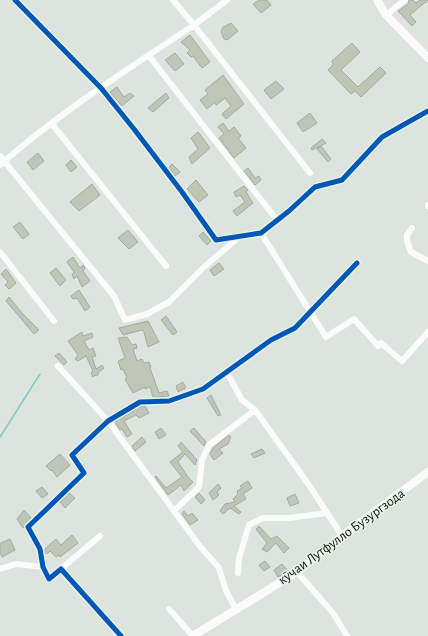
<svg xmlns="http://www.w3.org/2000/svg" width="428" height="636" viewBox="0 0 428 636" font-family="'Alegreya Sans',sans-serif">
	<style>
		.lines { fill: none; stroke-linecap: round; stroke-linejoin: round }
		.stream { stroke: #81c9cc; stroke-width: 1.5 }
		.building { fill: #bfc6b5; stroke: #a6aaa4 }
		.minor { stroke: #fafbfa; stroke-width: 6 }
		.major { stroke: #fafbfa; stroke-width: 8 }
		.cycleway-casing { stroke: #e6f4e7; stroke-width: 8 }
		.cycleway { stroke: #0057b8; stroke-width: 5 }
		.labels { text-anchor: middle; stroke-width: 3; stroke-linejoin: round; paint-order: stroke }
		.street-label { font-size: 14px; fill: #101410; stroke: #e6f4e7 }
	</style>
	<rect width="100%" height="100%" fill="#dce4dd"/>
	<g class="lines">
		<path class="stream" d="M0 437 40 374"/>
	</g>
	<path class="building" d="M259 0H267L271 5 261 13 253 4Z
		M409 0H413L416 3 420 0H428L410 15 416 22 412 26 398 11 408 4Z
		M231 23 238 31 227 40 224 39 221 32 223 27Z
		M190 35 210 62 202 68 193 56 191 57 187 53 190 50 181 42Z
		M352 43 360 52 341 70 358 87 380 67 386 73 361 97 355 91 351 94 328 70 333 65 332 61Z
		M175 53 184 64 175 71 165 60Z
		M223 75 244 104 226 119 222 114 231 106 225 98 216 105 215 102 207 109 200 100 208 94 205 90Z
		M276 81 284 89 271 99 264 90Z
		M117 87 124 97 130 93 134 96 122 106 110 92Z
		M166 93 169 98 153 112 148 108Z
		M310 113 317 123 303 132 297 123Z
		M223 123 229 131 234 127 241 136 238 138 246 148 234 158 219 138 224 134 218 127Z
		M198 132 210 148 192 164 189 157 198 149 191 138Z
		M322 139 326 143 312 150 311 148Z
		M321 146 331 159 328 162 317 149Z
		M38 153 44 161 33 170 27 162Z
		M71 160 77 167 71 172 66 165Z
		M172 164 180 172 175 176 169 167Z
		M248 168 255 178 259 176 261 180 255 185 244 171Z
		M196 180 208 195 199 202 187 189Z
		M92 184 100 195 79 211 70 202Z
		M244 186 248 190 246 192 253 203 237 216 233 211 245 202 240 195 236 197 234 192Z
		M20 222 29 234 23 239 13 227Z
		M128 230 138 242 129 249 118 238Z
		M203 232 211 241 207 245 199 236Z
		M73 257 80 268 83 265 85 268 83 271 90 281 82 287 77 276 74 279 72 275 74 272 67 262Z
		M219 263 224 269 214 276 210 270Z
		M56 268 66 280 60 286 50 273Z
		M6 269 16 283 9 289 5 285 8 282 1 274Z
		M79 290 90 307 85 311 77 298 73 299 71 296Z
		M9 297 22 313 39 330 34 334 6 301Z
		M166 316 177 332 173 335 161 320Z
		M148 321 159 342 148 347 144 332 142 330 123 335 119 328Z
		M82 332 83 336 92 333 93 337 84 341 89 350 93 348 96 356 92 357 96 369 102 365 104 368 98 373V375L96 376 95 375 93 377 91 373 93 371 86 356 78 361 75 359 78 355 68 341Z
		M127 337 132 345 136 344 137 348 133 349 137 361 142 359 144 363 149 362 151 367 150 368 159 393 167 391 169 396 153 397 150 387 145 389V387L133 393 125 379 127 378 123 369 121 370 118 361 125 358 118 338Z
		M59 353 67 362 64 365 55 356Z
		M183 382 186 388 178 392 176 386Z
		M211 395 221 415 218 416 207 398Z
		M141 406H145L149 413 139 418 136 415 124 421 132 434 127 437 122 429 120 430 115 422Z
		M161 428 166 435 159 439 155 432Z
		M194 428 206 442 204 446 190 431Z
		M229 435 231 437 228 444 219 449 223 453 214 460 210 454 213 448Z
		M142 437 146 442 135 451 132 446Z
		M181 442 197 460 195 465 185 454 178 462 188 477 193 482 184 491 181 485 168 495 155 477 156 476 166 488 182 477 170 462 183 452 178 446Z
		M262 449 265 453 254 458 251 454Z
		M60 454 70 465 57 477 52 470 51 471 46 466Z
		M248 481 252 488 243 494 246 499 234 506 241 512 239 514 230 508 223 514 220 511 225 504 235 502 233 499 238 494 237 491 242 488 240 486Z
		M218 484 221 488 217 492 219 495 213 500 209 493Z
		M42 487 48 494 42 498 36 491Z
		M69 493 75 498 65 508 60 502Z
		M199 493 205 500 201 504 195 497Z
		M295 494 299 503 290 506 287 498Z
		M24 510 31 518 23 528 17 519Z
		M184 511 188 516 192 513 198 520 190 525 182 514Z
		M259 526 271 539 277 536 289 548 284 553 276 543 267 552 262 549 267 543 256 529Z
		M72 535 78 543 60 557 59 555 56 557 50 551 47 554 45 552V549L56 539 61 545Z
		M10 539 15 550 2 557 0 553V545L1 543Z
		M265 561 270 567 264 571 259 565Z
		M282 564 288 571 278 577 274 570Z"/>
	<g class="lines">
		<path class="minor" d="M15 0 101 88 134 129 182 192 216 240 261 233 289 211 315 187 342 180 382 137 428 111
			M173 0 194 25 227 0
			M386 15 405 0
			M149 56 277 220
			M52 124 166 266
			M0 156 114 296 125 320 147 314 169 302 204 267 239 237
			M0 165C60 112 128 69 194 25L310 173
			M428 206V205
			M412 228 407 235V241L411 252 428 261
			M261 233 326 337 354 319 378 346 381 343 402 361 428 332
			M0 252 54 321
			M58 366 108 421 199 545 219 568 226 591 236 609
			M226 371 242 400 255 410 309 485 342 536
			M174 511 199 487 202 460 209 445 255 410
			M0 569 16 564 43 567
			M61 569 100 536
			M297 572 333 613 347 636
			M238 573 239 558 249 525 263 518H289L327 513
			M169 609 193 636
			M121 636 61 569 49 579 43 567 40 549 28 527 84 473 72 455 108 421 140 402 169 401 203 389 271 340 295 328 357 263"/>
		<path class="major" d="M377 0 386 15 428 58
			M193 636 297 572 342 536 428 472"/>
		<defs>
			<path id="cycleway" d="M15 0 101 88 134 129 182 192 216 240 261 233 289 211 315 187 342 180 382 137 428 111
				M121 636 61 569 49 579 43 567 40 549 28 527 84 473 72 455 108 421 140 402 169 401 203 389 271 340 295 328 357 263"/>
		</defs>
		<use href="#cycleway" class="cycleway-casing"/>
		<use href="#cycleway" class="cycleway"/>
	</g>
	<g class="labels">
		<g class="street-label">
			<text transform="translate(341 536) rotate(-36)" y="5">кӯчаи Лутфулло Бузургзода</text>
		</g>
	</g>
</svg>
